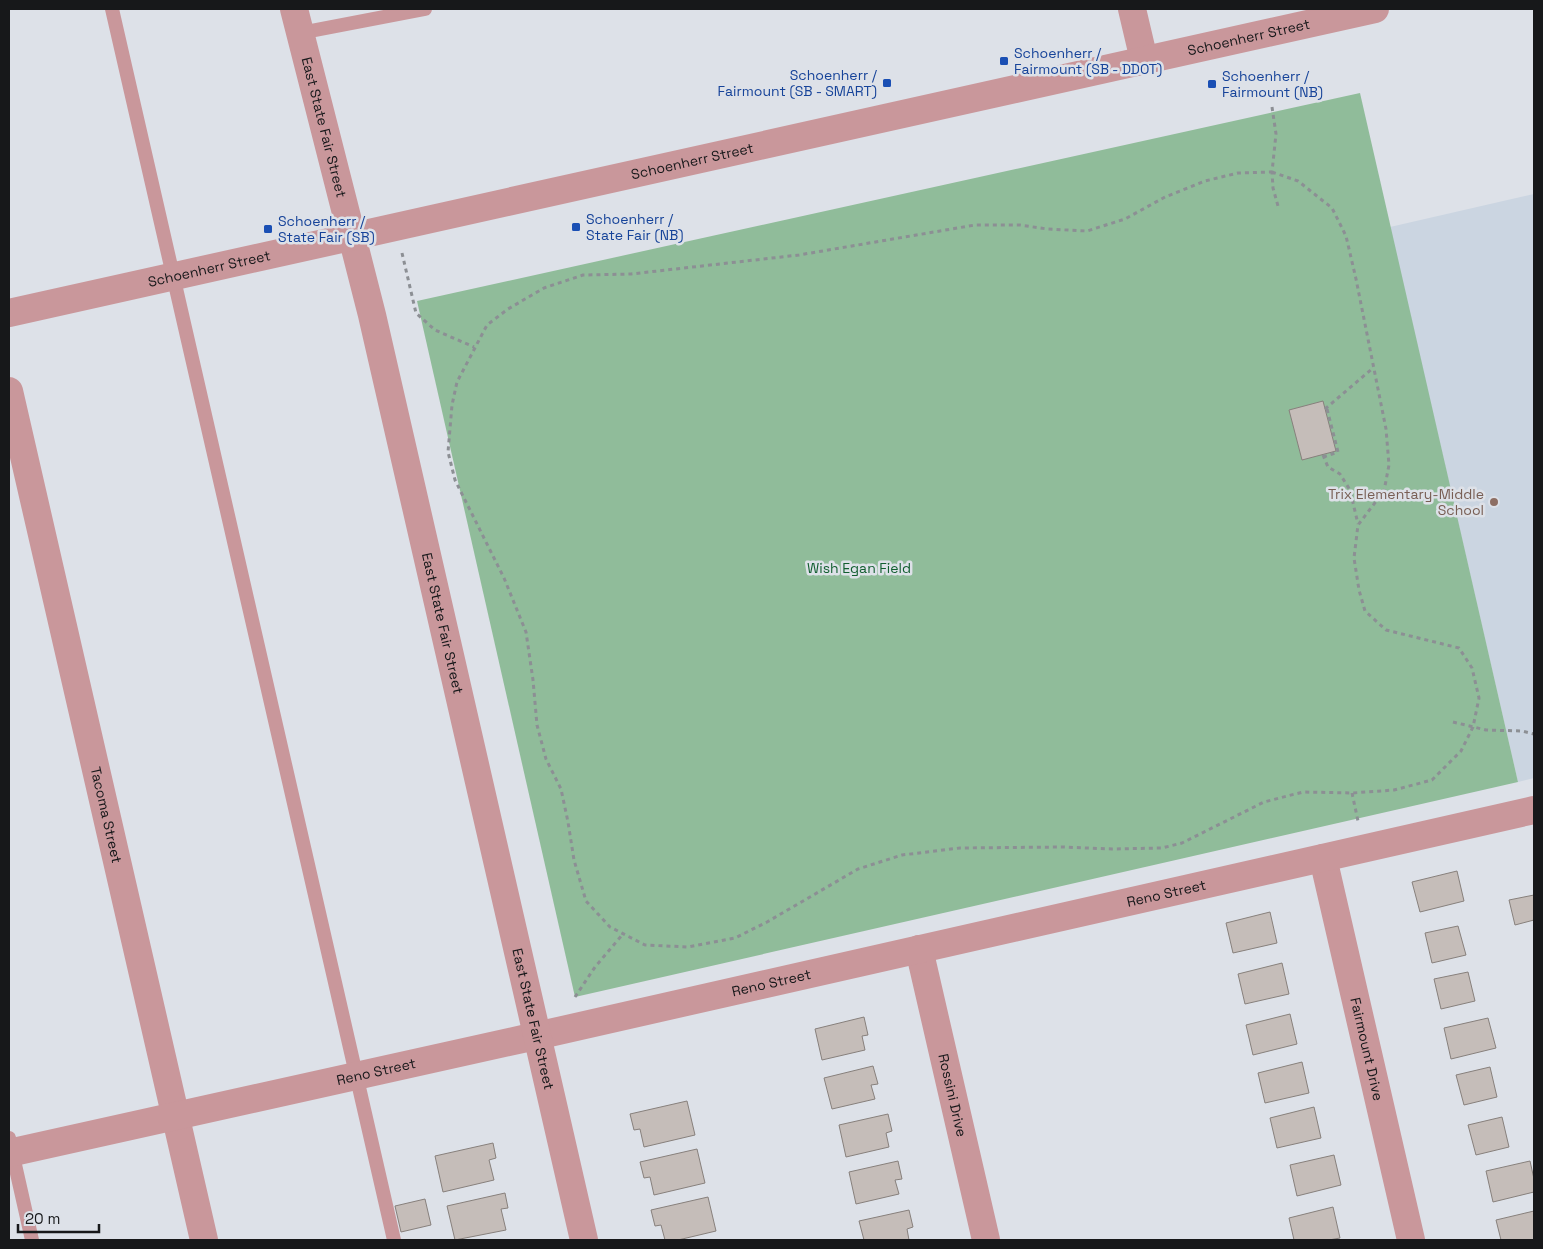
<svg xmlns="http://www.w3.org/2000/svg" width="1543" height="1249" viewBox="0 0 1543 1249" font-family="'Space Grotesk',sans-serif">
	<style>
		.built { fill: #cbd5e1 }
		.green { fill: #90bc9a }
		.building { fill: #c5bdb9; stroke: #87807c }
		.lines { fill: none; stroke-linecap: round; stroke-linejoin: round }
		.path { stroke: #8c8f94; stroke-width: 3; stroke-dasharray: 4 4; stroke-linecap: butt }
		.service { stroke: #c9979b; stroke-width: 14 }
		.minor { stroke: #c9979b; stroke-width: 28 }
		.tertiary { stroke: #c9979b; stroke-width: 28 }
		.transit-dot { fill: #1a4fb4; stroke: #dde1e8; stroke-width: 2 }
		.education-dot { fill: #8d6e63; stroke: #dde1e8; stroke-width: 2 }
		.labels { text-anchor: middle; stroke-width: 5; stroke-linejoin: round; paint-order: stroke }
		.street-label { font-size: 14px; fill: #17181a; stroke: #dde1e8 }
		.transit-label { font-size: 14px; fill: #164399; stroke: #dde1e8; text-anchor: start }
		.education-label { font-size: 14px; fill: #785e54; stroke: #dde1e8; text-anchor: end }
		.park-label { font-size: 14px; fill: #115e2f; stroke: #dde1e8 }
	</style>
	<rect width="100%" height="100%" fill="#dde1e8"/>
	<path class="built" d="M1534 194V778L1518 782 1390 227Z"/>
	<path class="green" d="M1360 93 1518 782 575 997 417 301Z"/>
	<path class="building" d="M1323 401 1336 451 1302 460 1289 410Z
		M1457 871 1464 901 1420 912 1412 882Z
		M1534 895V920L1515 925 1509 900Z
		M1270 912 1277 943 1233 953 1226 923Z
		M1458 926 1466 955 1432 963 1425 933Z
		M1282 963 1289 994 1245 1004 1238 974Z
		M1468 972 1475 1001 1441 1009 1434 979Z
		M1290 1014 1297 1044 1253 1055 1246 1025Z
		M864 1017 868 1035 862 1036 865 1050 822 1060 815 1029Z
		M1488 1018 1496 1048 1451 1059 1444 1028Z
		M1302 1062 1309 1093 1265 1103 1258 1073Z
		M873 1066 878 1084 871 1085 875 1099 832 1109 824 1078Z
		M1490 1067 1497 1097 1464 1105 1456 1075Z
		M687 1101 695 1135 644 1147 640 1129 634 1130 630 1114Z
		M1314 1107 1321 1138 1277 1148 1270 1118Z
		M888 1114 892 1131 886 1133 889 1147 846 1157 839 1125Z
		M1502 1117 1509 1147 1476 1155 1468 1125Z
		M493 1143 496 1158 489 1160 494 1180 443 1192 435 1156Z
		M697 1149 705 1183 654 1195 650 1177 644 1178 640 1162Z
		M1334 1155 1341 1185 1297 1196 1290 1165Z
		M898 1161 902 1179 895 1180 899 1194 856 1204 849 1172Z
		M1530 1161 1534 1179V1192L1493 1202 1486 1171Z
		M505 1193 508 1208 501 1209 506 1230 455 1240 447 1206Z
		M708 1197 716 1231 678 1240H665L661 1225 655 1226 651 1210Z
		M425 1199 431 1225 401 1232 395 1206Z
		M1333 1207 1340 1238 1329 1240H1294L1289 1218Z
		M909 1210 913 1227 907 1229 909 1240H864L859 1221Z
		M1534 1211V1240H1501L1496 1220Z"/>
	<g class="lines">
		<path class="path" d="M1272 107 1276 134 1272 172 1273 188 1278 206
			M1272 172 1298 181 1332 208 1346 236 1356 279 1386 429 1389 465 1384 491 1358 525 1354 558 1359 590 1365 611 1386 630 1459 648 1472 668 1479 698 1473 727 1461 751 1432 780 1394 790 1352 793 1303 792 1264 802 1182 843 1162 848 1112 849 1063 847 960 848 902 855 858 869 767 922 735 938 688 947 645 945 610 927 586 901 574 860 568 822 561 789 546 759 537 725 533 680 526 632 504 578 455 480 448 452 452 405 457 382 487 325 508 309 544 288 583 275 631 274 799 255 975 225H1020L1047 229 1087 231 1125 219 1165 197 1205 181 1238 173Z
			M402 253 416 313 435 330 474 347
			M1325 409 1373 368
			M1323 455 1328 467 1340 474 1350 490 1358 524
			M1323 457 1338 452 1327 409
			M1453 722 1486 730 1522 731 1534 734
			M1352 793 1358 821
			M575 997 595 967 623 934"/>
		<path class="service" d="M112 9 394 1240
			M300 33 425 9
			M9 1138 32 1240"/>
		<g class="minor">
			<path d="M1132 9 1144 60"/>
			<path id="s1" d="M9 391 204 1240"/>
			<path id="s2" d="M1323 858 1411 1240"/>
			<path id="s3" d="M919 949 986 1240"/>
			<path id="s4" d="M9 1153 536 1036 1534 810"/>
		</g>
		<g class="tertiary">
			<path id="s5" d="M294 9 372 315 584 1240"/>
			<path id="s6" d="M9 313 1375 9"/>
		</g>
	</g>
	<g class="transit-dot">
		<rect x="999" y="56" width="10" height="10" rx="2.5"/>
		<rect x="882" y="78" width="10" height="10" rx="2.5"/>
		<rect x="1207" y="79" width="10" height="10" rx="2.5"/>
		<rect x="571" y="222" width="10" height="10" rx="2.5"/>
		<rect x="263" y="224" width="10" height="10" rx="2.5"/>
	</g>
	<circle class="education-dot" cx="1494" cy="502" r="5"/>
	<g class="labels">
		<g class="street-label">
			<text dy="5" stroke="none"><textPath href="#s6" startOffset="1270">Schoenherr Street</textPath></text>
			<text dy="5" stroke="none"><textPath href="#s5" startOffset="122">East State Fair Street</textPath></text>
			<text dy="5" stroke="none"><textPath href="#s6" startOffset="700">Schoenherr Street</textPath></text>
			<text dy="5" stroke="none"><textPath href="#s6" startOffset="205">Schoenherr Street</textPath></text>
			<text dy="5" stroke="none"><textPath href="#s5" startOffset="632">East State Fair Street</textPath></text>
			<text dy="5" stroke="none"><textPath href="#s1" startOffset="435">Tacoma Street</textPath></text>
			<text dy="5" stroke="none"><textPath href="#s4" startOffset="1186">Reno Street</textPath></text>
			<text dy="5" stroke="none"><textPath href="#s4" startOffset="781">Reno Street</textPath></text>
			<text dy="5" stroke="none"><textPath href="#s5" startOffset="1038">East State Fair Street</textPath></text>
			<text dy="5" stroke="none"><textPath href="#s2" startOffset="196">Fairmount Drive</textPath></text>
			<text dy="5" stroke="none"><textPath href="#s4" startOffset="376">Reno Street</textPath></text>
			<text dy="5" stroke="none"><textPath href="#s3" startOffset="150">Rossini Drive</textPath></text>
		</g>
		<g class="transit-label">
			<text x="1014" y="58">Schoenherr /<tspan x="1014" dy="16">Fairmount (SB - DDOT)</tspan></text>
			<text x="877" y="80" text-anchor="end">Schoenherr /<tspan x="877" dy="16">Fairmount (SB - SMART)</tspan></text>
			<text x="1222" y="81">Schoenherr /<tspan x="1222" dy="16">Fairmount (NB)</tspan></text>
			<text x="586" y="224">Schoenherr /<tspan x="586" dy="16">State Fair (NB)</tspan></text>
			<text x="278" y="226">Schoenherr /<tspan x="278" dy="16">State Fair (SB)</tspan></text>
		</g>
		<g class="education-label">
			<text x="1484" y="499">Trix Elementary-Middle<tspan x="1484" dy="16">School</tspan></text>
		</g>
		<g class="park-label">
			<text x="859" y="573">Wish Egan Field</text>
		</g>
	</g>
	<rect width="1543" height="1249" fill="none" stroke="#17181a" stroke-width="20"/>
	<path d="M18 1224v8h81v-8" fill="none" stroke="#17181a" stroke-width="2.5"/>
	<text x="25" y="1224" font-size="15" fill="#17181a" stroke="#dde1e8" stroke-width="4" paint-order="stroke">20 m</text>
</svg>
